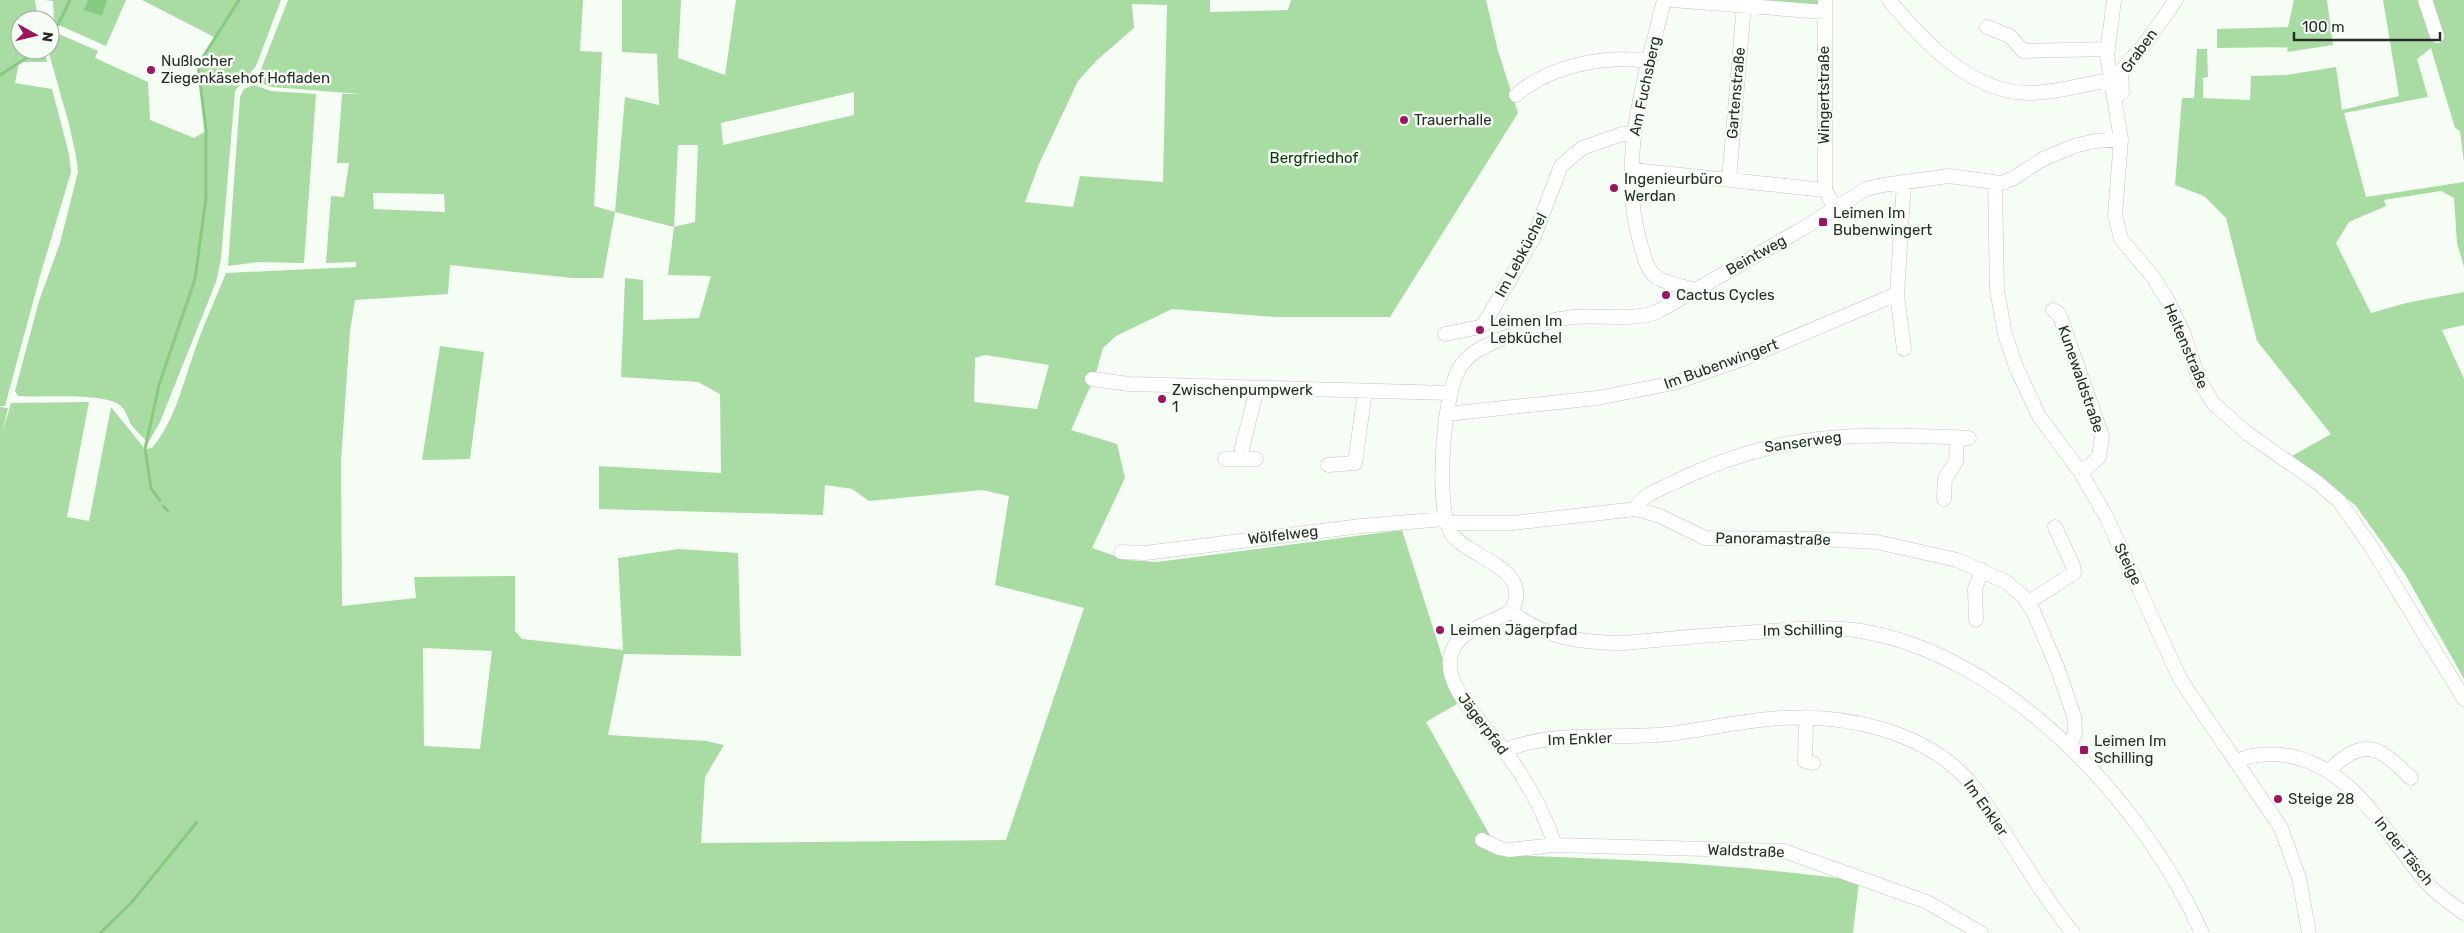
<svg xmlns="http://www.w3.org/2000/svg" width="2464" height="933" viewBox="0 0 2464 933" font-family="Rubik,sans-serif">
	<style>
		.green { fill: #a8dca3; fill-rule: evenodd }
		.water { fill: #87ca82 }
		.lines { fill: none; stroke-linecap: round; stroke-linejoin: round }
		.stream { stroke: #87ca82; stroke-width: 3 }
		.minor-casing { stroke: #bfc7bf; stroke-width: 15 }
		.minor { stroke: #fff; stroke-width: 14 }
		.poi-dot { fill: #9e1463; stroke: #f5fdf5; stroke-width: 2 }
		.labels { text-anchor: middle; stroke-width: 5; stroke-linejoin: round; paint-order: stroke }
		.street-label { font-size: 15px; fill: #292c29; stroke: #f5fdf5 }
		.poi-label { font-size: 15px; fill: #292c29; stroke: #f5fdf5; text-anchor: start }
		.park-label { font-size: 15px; fill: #093908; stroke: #f5fdf5 }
	</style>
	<rect width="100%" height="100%" fill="#f5fdf5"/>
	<path class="green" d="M0 0H35L38 20H20V50H44L47 62H19L15 83 52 89 69 154 71 172 40 276 5 406H0Z
		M44 0H126L106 46 54 23 53 1Z
		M142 0H281L256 66 235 91 221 259 216 282 160 422 148 443C143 437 137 432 132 426 128 420 127 412 121 406 105 392 41 398 18 396L15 391 39 301 60 243 78 172 76 156 69 124 50 57V34L52 31 98 51 95 58 148 82 150 120 194 138 206 131 198 65 216 38Z
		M288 0H583L580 51 602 52 594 206 615 212 625 97 659 105 657 54 622 52V0H681L678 58 725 75 736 0H1210V12L1288 10 1291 0H1486L1498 51 1518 113 1390 317H1276L1172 309 1116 336 1103 348 1095 376 1071 430 1117 444 1125 478 1092 548 1127 560 1157 562 1402 530 1457 704 1426 722 1501 855C1621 859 1739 864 1859 881L1853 933H0V407L8 408 2 434 11 403 89 402 67 517 89 521 111 407 145 449 152 448C174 422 182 387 193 356 202 328 215 300 226 273L356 267V262L326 263 331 196 344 197 349 163H337L342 94H360L272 87 260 83 258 77ZM1132 4 1167 5 1163 182 1080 176 1073 207 1025 202 1039 164 1078 81 1097 60 1134 28ZM854 92V115L723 145 721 123ZM678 145H698L695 222 674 227ZM373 193 444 194 445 212 374 209ZM615 212 674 227 668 275 711 276 699 318 643 320V280L625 278 621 377 698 382 720 394 721 473 599 466V509L823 515 825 485 852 489 869 501 982 490 1009 496 995 585 1084 608 1006 840 701 843 705 777 724 745 706 741 608 735 624 654 741 656 738 553 679 549 618 558 623 650 522 639 515 631V576L414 577 416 598 342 606 341 461 350 331 355 300 448 294 450 265 572 278H603ZM985 355 1049 365 1037 409 974 402 975 358ZM423 648 492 651 480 749 424 746Z
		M1726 0H1819L1820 7Z
		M2294 0H2327L2333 45 2287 52 2288 47 2217 48V29L2288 27Z
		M2383 0H2464V163L2460 131 2455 128 2431 48 2417 59 2428 97 2344 113 2366 197 2464 182V267L2457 243 2454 198 2441 191 2384 200 2386 206 2349 222 2336 243 2371 313 2406 303 2464 292V325L2442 330 2464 379V679L2405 574 2355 505 2292 456 2331 434 2257 341 2226 218 2204 196 2175 185 2182 98H2194L2197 49H2207L2208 77 2203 78V98L2250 100 2251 76 2286 75 2336 67 2342 110 2399 96Z
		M254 85 271 91 316 94 304 263 257 262 228 266 240 97 244 89Z
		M440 346 484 352 470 459 422 460Z"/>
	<path class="water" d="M88 0H107L102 16 84 10Z"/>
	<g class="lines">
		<path class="stream" d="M58 25 70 0
			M0 75 39 50
			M160 501 151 488 145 449 159 385 195 279 206 198V131L198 65 239 0
			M163 506 168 511
			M100 933 131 903 197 822"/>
		<defs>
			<path id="minor" d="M1664 0C1645 80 1616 164 1641 246 1644 255 1646 267 1653 274 1661 283 1683 286 1695 290
				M1672 0 1824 12
				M1825 0V190
				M1889 0C1923 41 1973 95 2032 93 2058 92 2085 84 2111 80
				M2114 0 2107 55 2121 139 2115 215 2121 239 2153 277 2168 301 2184 335 2199 380 2214 404 2248 434 2317 482 2339 501 2372 548 2464 699
				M2425 0 2437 36
				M1987 27 2010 36 2023 51 2108 49
				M2122 93 2121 71 2144 45 2176 0
				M1516 95C1550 65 1606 55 1650 61
				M1633 170 1825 190 1835 208
				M1729 180 1744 5
				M1995 183 1997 290 2005 334 2016 367 2039 416 2081 473 2106 516 2180 679 2281 828 2299 878 2309 933
				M1897 294 1904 182
				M2053 310 2058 313 2061 319 2102 436 2099 457 2081 473
				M1445 334 1480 327 1484 324 1533 239 1561 166 1582 148 1622 134H1633
				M1092 379 1129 384 1450 393
				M1447 414 1597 398 1674 383 1743 359 1897 294 1904 349
				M1225 459H1256
				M1242 459V448L1257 389
				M1328 465 1355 463 1365 391
				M1944 499 1945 478 1956 462 1957 437
				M1636 509C1641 494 1662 489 1675 482 1777 431 1859 433 1969 438
				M1446 523H1513L1636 509 1660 516 1705 538 1818 539 1877 542 1957 560 2006 582 2023 596 2033 611 2057 667 2074 716 2075 733 2069 747
				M1121 552 1145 553 1361 526 1445 519
				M2027 603 2074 573 2073 566 2055 527
				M1511 611C1543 638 1583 643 1624 643 1673 638 1722 634 1771 631 1800 629 1831 626 1861 631 2007 655 2144 803 2202 933
				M1976 620 1975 589 1982 570
				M1806 717 1805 761 1813 763
				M1504 751C1552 729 1616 740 1668 734 1702 730 1735 722 1769 719 1839 712 1927 729 1973 786 1986 802 1996 820 2007 837 2028 870 2048 902 2073 933
				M2237 761C2254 753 2271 753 2290 756 2357 770 2387 837 2428 884 2438 895 2451 904 2464 913
				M2328 771C2366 736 2378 746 2411 778
				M1482 840 1499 848 1509 850 1555 845 1784 851 1927 902 1981 933
				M1555 845C1543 810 1525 777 1502 748 1487 729 1467 709 1456 687 1450 675 1446 661 1454 647 1464 628 1493 623 1511 611 1536 568 1467 558 1451 533 1435 508 1443 395 1459 369 1468 353 1484 346 1501 339 1524 330 1548 319 1574 317 1602 315 1630 321 1657 312L1802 229 1866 189 1883 185 1949 176 2001 183 2014 178 2043 159 2074 146 2095 141 2121 139"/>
		</defs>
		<use href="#minor" class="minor-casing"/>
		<use href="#minor" class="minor"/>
	</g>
	<g class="poi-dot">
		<circle cx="151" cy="70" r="5"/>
		<circle cx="1404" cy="120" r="5"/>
		<circle cx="1614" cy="188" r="5"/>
		<rect x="1818" y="217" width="10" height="10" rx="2.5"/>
		<circle cx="1666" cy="295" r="5"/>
		<circle cx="1480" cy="330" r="5"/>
		<circle cx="1162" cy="399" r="5"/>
		<circle cx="1440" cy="630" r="5"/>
		<rect x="2079" y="745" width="10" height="10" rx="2.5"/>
		<circle cx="2278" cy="799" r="5"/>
	</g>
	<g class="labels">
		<g class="street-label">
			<text transform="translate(2139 51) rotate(-54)" y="5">Graben</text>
			<text transform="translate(1645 86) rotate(-78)" y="5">Am Fuchsberg</text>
			<text transform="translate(1736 93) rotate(-85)" y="5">Gartenstraße</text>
			<text transform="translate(1824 95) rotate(-90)" y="5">Wingertstraße</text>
			<text transform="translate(1521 255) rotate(-62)" y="5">Im Lebküchel</text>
			<text transform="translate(1756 255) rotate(-29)" y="5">Beintweg</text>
			<text transform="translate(2186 346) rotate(67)" y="5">Heltenstraße</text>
			<text transform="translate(1721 364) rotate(-20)" y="5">Im Bubenwingert</text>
			<text transform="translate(2081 379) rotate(71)" y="5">Kunewaldstraße</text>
			<text transform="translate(1803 442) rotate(-8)" y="5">Sanserweg</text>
			<text transform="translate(1283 535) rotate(-7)" y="5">Wölfelweg</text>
			<text transform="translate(1773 539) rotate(1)" y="5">Panoramastraße</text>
			<text transform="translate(2128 564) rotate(64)" y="5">Steige</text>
			<text transform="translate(1803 630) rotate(-1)" y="5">Im Schilling</text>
			<text transform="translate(1483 724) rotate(53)" y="5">Jägerpfad</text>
			<text transform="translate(1580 739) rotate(-2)" y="5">Im Enkler</text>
			<text transform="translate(1986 808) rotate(55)" y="5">Im Enkler</text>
			<text transform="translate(1746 851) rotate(2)" y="5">Waldstraße</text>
			<text transform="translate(2404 851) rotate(51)" y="5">In der Täsch</text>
		</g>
		<g class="poi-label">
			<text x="161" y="66">Nußlocher<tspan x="161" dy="17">Ziegenkäsehof Hofladen</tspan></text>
			<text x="1414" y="125">Trauerhalle</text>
			<text x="1624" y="184">Ingenieurbüro<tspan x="1624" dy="17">Werdan</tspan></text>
			<text x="1833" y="218">Leimen Im<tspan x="1833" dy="17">Bubenwingert</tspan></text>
			<text x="1676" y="300">Cactus Cycles</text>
			<text x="1490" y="326">Leimen Im<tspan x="1490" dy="17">Lebküchel</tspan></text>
			<text x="1172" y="395">Zwischenpumpwerk<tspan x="1172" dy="17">1</tspan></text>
			<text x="1450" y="635">Leimen Jägerpfad</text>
			<text x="2094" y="746">Leimen Im<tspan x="2094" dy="17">Schilling</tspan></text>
			<text x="2288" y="804">Steige 28</text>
		</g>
		<g class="park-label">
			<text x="1314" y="163">Bergfriedhof</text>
		</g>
	</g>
	<g transform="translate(35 35) rotate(98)"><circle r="24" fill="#f5fdf5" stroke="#a3a9a3"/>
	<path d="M0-4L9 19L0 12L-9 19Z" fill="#9e1463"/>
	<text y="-8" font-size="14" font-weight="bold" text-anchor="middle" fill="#292c29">N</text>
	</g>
	<path d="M2294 32v8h146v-8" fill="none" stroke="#292c29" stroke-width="2.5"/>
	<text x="2302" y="32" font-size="15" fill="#292c29" stroke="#f5fdf5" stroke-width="4" paint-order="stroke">100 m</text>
</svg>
